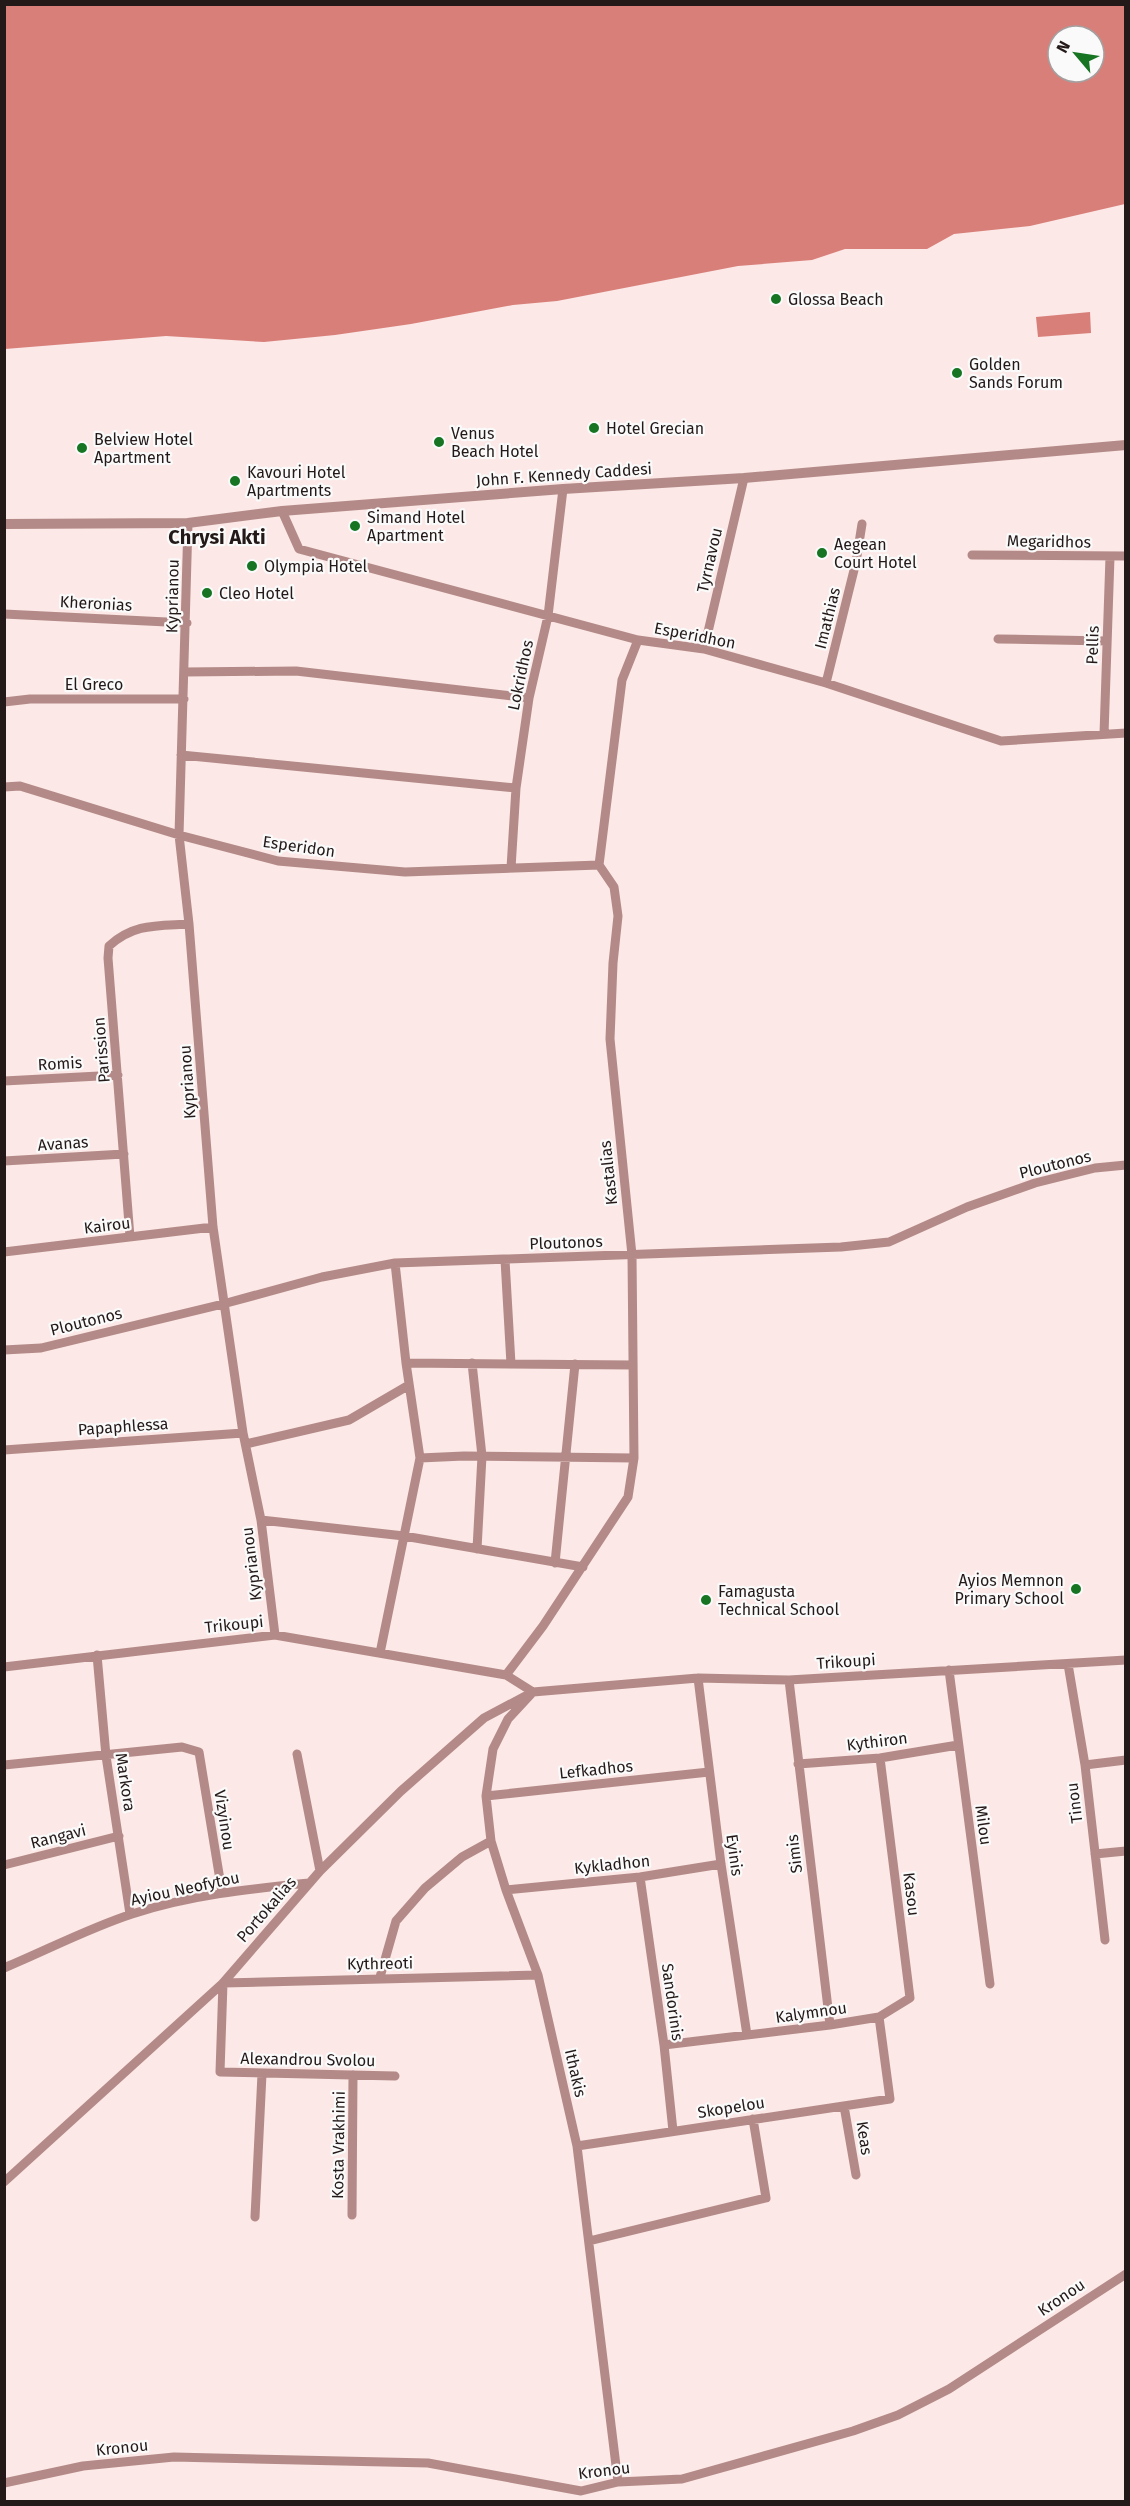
<svg xmlns="http://www.w3.org/2000/svg" width="1130" height="2506" viewBox="0 0 1130 2506" font-family="'Fira Sans',sans-serif">
	<style>
		.water { fill: #d97f79; fill-rule: evenodd }
		.lines { fill: none; stroke-linecap: round; stroke-linejoin: round }
		.minor { stroke: #b38a87; stroke-width: 9 }
		.tertiary { stroke: #b38a87; stroke-width: 10 }
		.poi-dot { fill: #177422; stroke: #fafafa; stroke-width: 2 }
		.labels { text-anchor: middle; stroke-width: 4.5; stroke-linejoin: round; paint-order: stroke }
		.poi-label { font-size: 16px; fill: #231918; stroke: #fafafa; text-anchor: start }
		.street-label { font-size: 16px; fill: #231918; stroke: #fafafa }
		.quarter-label { font-size: 20px; font-weight: bold; fill: #231918; stroke: #fafafa }
	</style>
	<rect width="100%" height="100%" fill="#fbe8e7"/>
	<path class="water" d="M5 4 1125 5V204L1030 226 954 234 927 249H845L812 260 738 266 557 301 513 305 411 324 335 335 264 342 166 336 5 349ZM1058 36H1094V72H1058Z
		M1090 312 1091 333 1038 337 1036 317Z"/>
	<g class="lines">
		<path class="minor" d="M282 511 299 549 638 640 704 649 826 683 1001 741 1126 733
			M188 523 179 835 189 924 213 1227 243 1433 261 1520 275 1635
			M972 555 1126 556
			M4 614 187 623
			M998 639 1107 641
			M704 649 744 478
			M185 672 296 671 529 698
			M826 683 856 562 862 524
			M4 702 30 699H184
			M1104 734 1110 557
			M181 755 516 788
			M4 787 20 786 179 835 278 861 405 872 599 865
			M511 868 516 788 529 698 548 616 563 489
			M4 1081 118 1075
			M4 1161 124 1154
			M130 1237 108 958 109 946C134 923 158 926 189 924
			M4 1252 213 1227
			M505 1260 511 1364
			M4 1350 41 1348 223 1304 322 1277 395 1263 841 1247 889 1242 967 1207 1035 1183 1095 1168 1126 1165
			M406 1363 633 1365
			M472 1363 482 1456 477 1549
			M246 1444 349 1420 409 1385
			M4 1450 243 1433
			M420 1458 464 1456 634 1458
			M261 1520 404 1536 583 1567
			M555 1563 575 1364
			M380 1653 420 1458 406 1363 395 1263
			M97 1655 106 1756 130 1914
			M1068 1664 1085 1765 1105 1940
			M4 1667 275 1635 506 1675 533 1692 508 1719 493 1749 486 1796 491 1841 506 1890 538 1975 577 2146 618 2482
			M949 1670 990 1984
			M506 1675 543 1626 628 1497 634 1458 632 1255 610 1039 613 963 618 916 614 887 599 865 622 680 638 640
			M698 1678 721 1864 747 2035
			M789 1680 830 2025
			M297 1754 320 1871
			M798 1764 880 1758 958 1745
			M4 1765 182 1747 199 1752 222 1892
			M1085 1765 1126 1760
			M486 1796 709 1772
			M1095 1854 1126 1851
			M4 1865 119 1836
			M640 1877 664 2045 673 2131
			M506 1890 640 1877 721 1864
			M4 1968C47 1950 89 1928 132 1914 190 1895 249 1889 309 1883
			M380 1977 396 1921 425 1888 462 1857 491 1841
			M879 2017 910 1998 880 1758
			M395 2076 220 2072 223 1983 538 1975
			M844 2106 856 2175
			M577 2146 890 2099 879 2017 830 2025 664 2045
			M4 2182 223 1983 320 1871 401 1791 484 1718 533 1692 698 1678 789 1680 1126 1660
			M352 2215 353 2075
			M255 2217 262 2074
			M589 2241 766 2198 753 2119
			M4 2483 83 2466 174 2457 428 2463 581 2491 618 2482 682 2479 853 2431 898 2415 949 2389 1126 2274"/>
		<path class="tertiary" d="M4 524 188 523 282 511 563 489 744 478 1126 445"/>
	</g>
	<g class="poi-dot">
		<circle cx="776" cy="299" r="6"/>
		<circle cx="957" cy="373" r="6"/>
		<circle cx="594" cy="428" r="6"/>
		<circle cx="439" cy="442" r="6"/>
		<circle cx="82" cy="448" r="6"/>
		<circle cx="235" cy="481" r="6"/>
		<circle cx="355" cy="526" r="6"/>
		<circle cx="822" cy="553" r="6"/>
		<circle cx="252" cy="566" r="6"/>
		<circle cx="207" cy="593" r="6"/>
		<circle cx="1076" cy="1589" r="6"/>
		<circle cx="706" cy="1600" r="6"/>
	</g>
	<g class="labels">
		<g class="poi-label">
			<text x="788" y="305">Glossa Beach</text>
			<text x="969" y="370">Golden<tspan x="969" dy="18">Sands Forum</tspan></text>
			<text x="606" y="434">Hotel Grecian</text>
			<text x="451" y="439">Venus<tspan x="451" dy="18">Beach Hotel</tspan></text>
			<text x="94" y="445">Belview Hotel<tspan x="94" dy="18">Apartment</tspan></text>
			<text x="247" y="478">Kavouri Hotel<tspan x="247" dy="18">Apartments</tspan></text>
			<text x="367" y="523">Simand Hotel<tspan x="367" dy="18">Apartment</tspan></text>
			<text x="834" y="550">Aegean<tspan x="834" dy="18">Court Hotel</tspan></text>
			<text x="264" y="572">Olympia Hotel</text>
			<text x="219" y="599">Cleo Hotel</text>
			<text x="1064" y="1586" text-anchor="end">Ayios Memnon<tspan x="1064" dy="18">Primary School</tspan></text>
			<text x="718" y="1597">Famagusta<tspan x="718" dy="18">Technical School</tspan></text>
		</g>
		<g class="street-label">
			<text transform="translate(564 474) rotate(-4)" y="6">John F. Kennedy Caddesi</text>
			<text transform="translate(1049 541) rotate(1)" y="6">Megaridhos</text>
			<text transform="translate(709 560) rotate(-77)" y="6">Tyrnavou</text>
			<text transform="translate(172 596) rotate(-89)" y="6">Kyprianou</text>
			<text transform="translate(96 603) rotate(3)" y="6">Kheronias</text>
			<text transform="translate(827 618) rotate(-76)" y="6">Imathias</text>
			<text transform="translate(695 635) rotate(11)" y="6">Esperidhon</text>
			<text transform="translate(1092 645) rotate(-88)" y="6">Pellis</text>
			<text transform="translate(520 675) rotate(-78)" y="6">Lokridhos</text>
			<text x="94" y="690">El Greco</text>
			<text transform="translate(299 846) rotate(8)" y="6">Esperidon</text>
			<text transform="translate(101 1050) rotate(-95)" y="6">Parission</text>
			<text transform="translate(60 1063) rotate(-3)" y="6">Romis</text>
			<text transform="translate(187 1082) rotate(-94)" y="6">Kyprianou</text>
			<text transform="translate(63 1143) rotate(-4)" y="6">Avanas</text>
			<text transform="translate(1055 1164) rotate(-14)" y="6">Ploutonos</text>
			<text transform="translate(608 1173) rotate(-96)" y="6">Kastalias</text>
			<text transform="translate(107 1225) rotate(-7)" y="6">Kairou</text>
			<text transform="translate(566 1242) rotate(-2)" y="6">Ploutonos</text>
			<text transform="translate(86 1321) rotate(-14)" y="6">Ploutonos</text>
			<text transform="translate(123 1426) rotate(-4)" y="6">Papaphlessa</text>
			<text transform="translate(251 1564) rotate(-97)" y="6">Kyprianou</text>
			<text transform="translate(234 1624) rotate(-6)" y="6">Trikoupi</text>
			<text transform="translate(846 1661) rotate(-4)" y="6">Trikoupi</text>
			<text transform="translate(877 1741) rotate(-7)" y="6">Kythiron</text>
			<text transform="translate(596 1769) rotate(-6)" y="6">Lefkadhos</text>
			<text transform="translate(126 1782) rotate(81)" y="6">Markora</text>
			<text transform="translate(1074 1803) rotate(-97)" y="6">Tinou</text>
			<text transform="translate(225 1820) rotate(81)" y="6">Vizyinou</text>
			<text transform="translate(984 1825) rotate(82)" y="6">Milou</text>
			<text transform="translate(58 1836) rotate(-14)" y="6">Rangavi</text>
			<text transform="translate(794 1854) rotate(-97)" y="6">Simis</text>
			<text transform="translate(735 1855) rotate(82)" y="6">Eyinis</text>
			<text transform="translate(612 1864) rotate(-6)" y="6">Kykladhon</text>
			<text transform="translate(185 1888) rotate(-12)" y="6">Ayiou Neofytou</text>
			<text transform="translate(912 1894) rotate(83)" y="6">Kasou</text>
			<text transform="translate(266 1909) rotate(-49)" y="6">Portokalias</text>
			<text transform="translate(380 1963) rotate(-1)" y="6">Kythreoti</text>
			<text transform="translate(673 2002) rotate(82)" y="6">Sandorinis</text>
			<text transform="translate(811 2012) rotate(-8)" y="6">Kalymnou</text>
			<text transform="translate(308 2059) rotate(1)" y="6">Alexandrou Svolou</text>
			<text transform="translate(576 2073) rotate(77)" y="6">Ithakis</text>
			<text transform="translate(731 2107) rotate(-9)" y="6">Skopelou</text>
			<text transform="translate(865 2138) rotate(81)" y="6">Keas</text>
			<text transform="translate(338 2145) rotate(-89)" y="6">Kosta Vrakhimi</text>
			<text transform="translate(1061 2297) rotate(-34)" y="6">Kronou</text>
			<text transform="translate(122 2447) rotate(-6)" y="6">Kronou</text>
			<text transform="translate(604 2470) rotate(-7)" y="6">Kronou</text>
		</g>
		<g class="quarter-label">
			<text x="217" y="544">Chrysi Akti</text>
		</g>
	</g>
	<rect width="1130" height="2506" fill="none" stroke="#231918" stroke-width="12"/>
	<g transform="translate(1076 54) rotate(299)"><circle r="28" fill="#fafafa" stroke="#a4a0a0" stroke-width="1.5"/>
	<path d="M0-4.5L10 22L0 15L-10 22Z" fill="#177422"/>
	<text y="-9" font-size="16" font-weight="bold" text-anchor="middle" fill="#231918">N</text>
	</g>
</svg>
